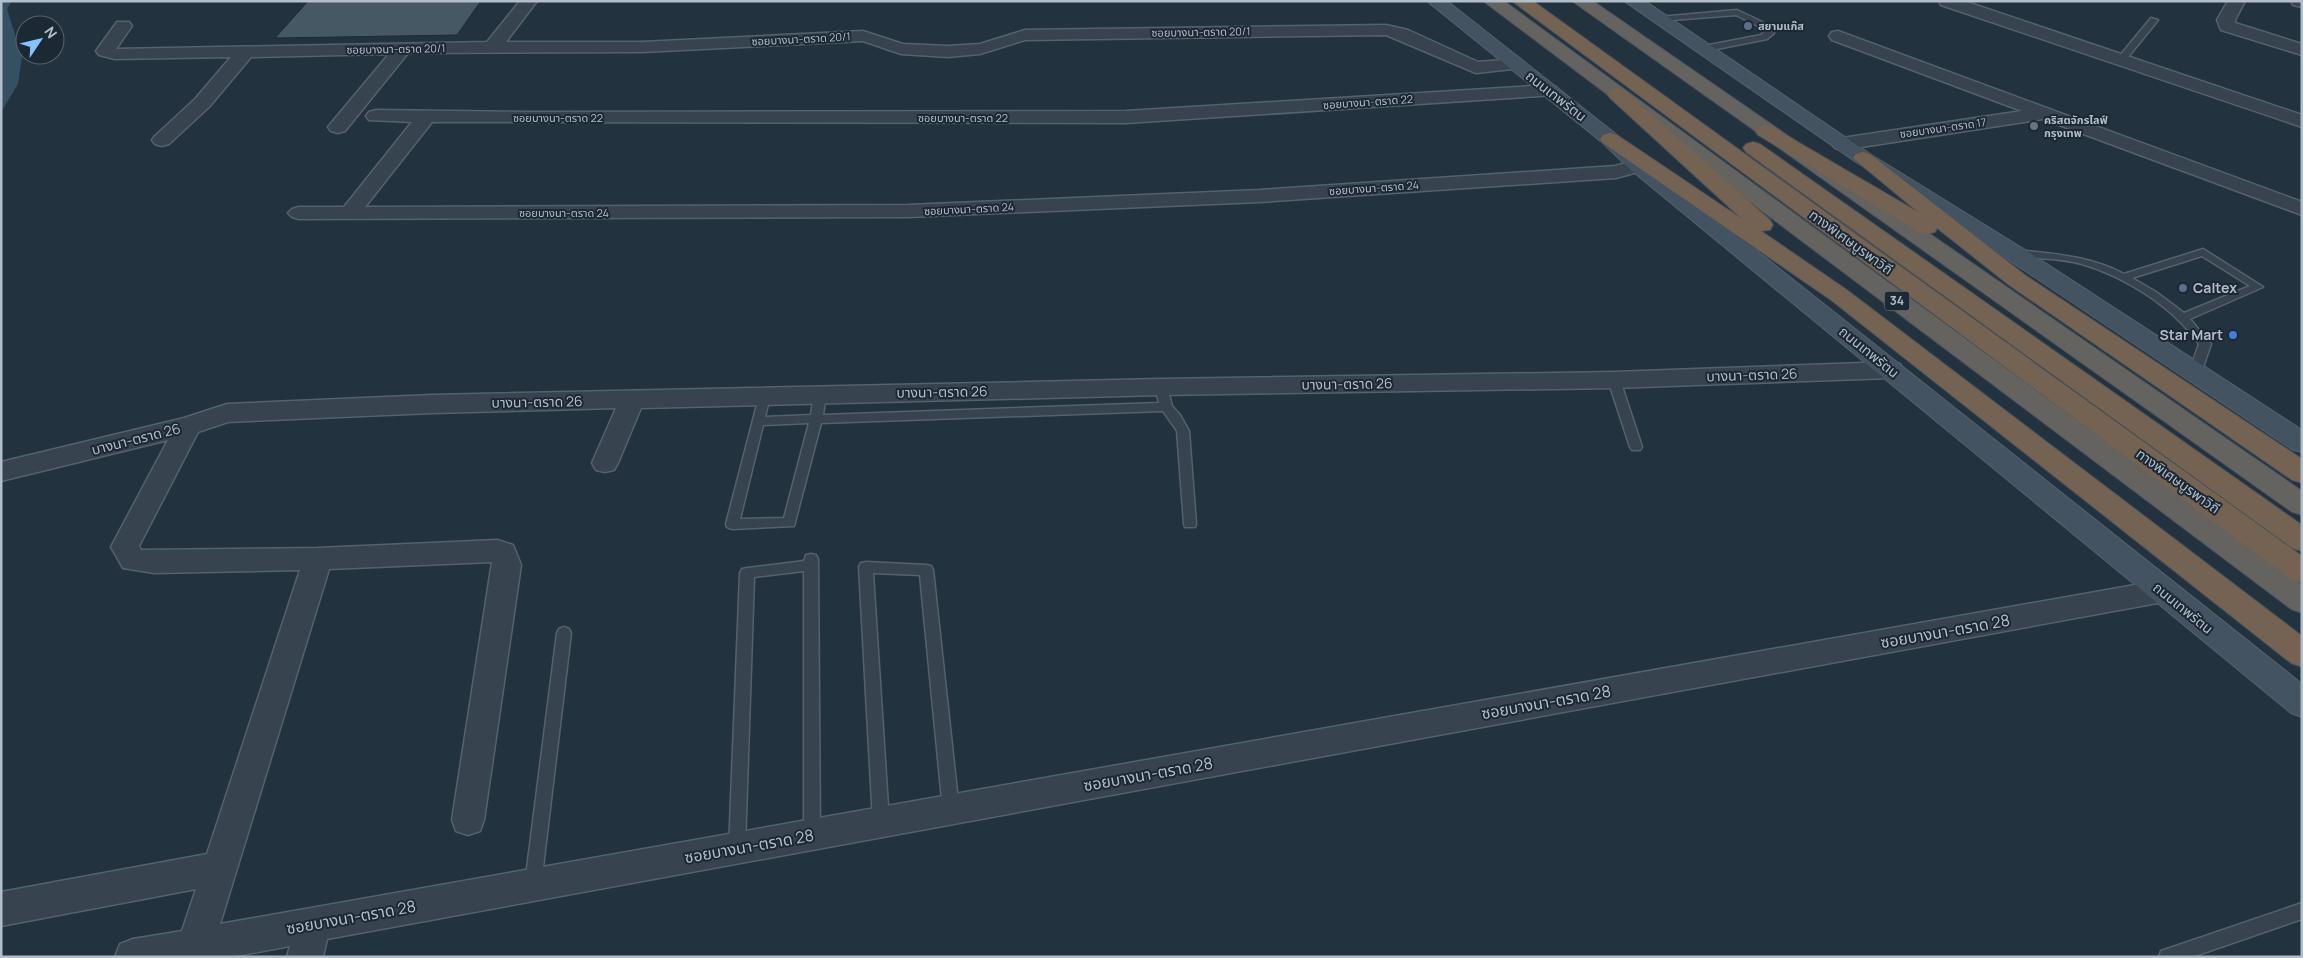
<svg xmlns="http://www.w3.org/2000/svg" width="2303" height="958" viewBox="0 0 2303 958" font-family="Manrope,'Noto Sans Thai',sans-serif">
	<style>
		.water { fill: #355065 }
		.building { fill: #465864; stroke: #1e2a35 }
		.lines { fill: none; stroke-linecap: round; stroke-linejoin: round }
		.service-casing { stroke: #55616c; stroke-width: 3 }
		.minor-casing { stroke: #55616c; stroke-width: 3 }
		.secondary-casing { stroke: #55616c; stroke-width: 2 }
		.trunk-casing { stroke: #424e59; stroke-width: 2 }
		.motorway-casing { stroke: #424e59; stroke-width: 2 }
		.service { fill: #37434e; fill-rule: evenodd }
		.minor { fill: #37434e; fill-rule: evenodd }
		.secondary { fill: #445361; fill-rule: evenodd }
		.trunk { fill: #646360; fill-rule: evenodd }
		.motorway { fill: #746353; fill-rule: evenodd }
		.service-dot { fill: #5c6f8a; stroke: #1c2833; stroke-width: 2 }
		.worship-dot { fill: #6b7280; stroke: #1c2833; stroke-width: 2 }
		.shop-dot { fill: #3f7fe0; stroke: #1c2833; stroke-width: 2 }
		.labels { text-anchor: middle; stroke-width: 4; stroke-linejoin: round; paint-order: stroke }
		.far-poi-label { font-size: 11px; font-weight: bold; fill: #b2bec9; stroke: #1c2833; text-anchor: start }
		.far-street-label { font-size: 11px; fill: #b2bec9; stroke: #1c2833 }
		.shield { fill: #1c2833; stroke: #85919c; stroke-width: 1 }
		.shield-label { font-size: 12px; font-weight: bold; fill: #b2bec9 }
		.street-label { font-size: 14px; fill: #b2bec9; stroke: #1c2833 }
		.poi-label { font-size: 14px; font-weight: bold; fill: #b2bec9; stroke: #1c2833; text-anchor: start }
		.near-street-label { font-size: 16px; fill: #b2bec9; stroke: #1c2833 }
	</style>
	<rect width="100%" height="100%" fill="#22323e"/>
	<path class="water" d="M1 1H12L7 9 22 57 18 84 1 112Z"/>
	<path class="building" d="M308 1H481L457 35 275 38Z"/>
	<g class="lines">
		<defs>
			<path id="service" d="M1737 10 1773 27 1774 33 1767 39 1702 52 1699 51V47L1761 35 1766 30 1736 15 1659 21 1655 19 1659 17Z
				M2151 18 2158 20 2124 62H2118V58Z
				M2203 249 2263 287 2190 319 2211 344 2201 373 2195 377 2189 373 2199 344C2173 307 2126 277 2082 264 2061 258 2039 259 2017 256L2012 253 2017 250C2054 254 2090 256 2124 274ZM2202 256 2250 286 2184 313 2156 292 2132 278Z
				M1614 376 1620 380 1642 447 1640 450H1632L1630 447 1608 380Z
				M1161 383 1167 387 1172 406 1180 415 1189 431 1196 524 1195 527H1185L1184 524 1177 431 1163 411 821 423 794 526 732 529 727 527 726 524 760 393H768L770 396 765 417 811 415 814 394 820 390 826 394 823 415 1159 403 1155 387ZM809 423 784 518 740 519 763 425Z
				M811 554 816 555 818 559 820 835 818 840 812 842 806 840 804 835V571L754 577 745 848 743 853 737 855 731 853 729 848 740 573 742 569 747 568 804 561 806 555Z
				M866 562 926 565 931 566 933 570 959 810 957 815 951 817 945 815 943 810 920 575 873 573 889 822 887 827 881 829 875 827 873 822 859 567 861 563Z
				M564 627 569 629 571 633 541 884 539 889 533 892 527 889 525 884 557 633 559 629Z
				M2302 903V919L2192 957H2159L2161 951 2167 949Z"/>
			<path id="minor" d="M520 1H537L506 42H642L863 31 903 44 948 46 980 44 1025 30 1386 25 1408 30 1478 62 1515 59 1521 60 1524 64 1521 68 1476 73 1386 35 1025 40 980 54 948 57 901 54 863 41 642 52 408 53 345 131 338 133 331 131 328 127 389 54 251 57 209 107 169 144 162 146 155 144 152 140 155 136 195 99 231 57 115 59 99 55 96 51 117 22H129L132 26 116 49 487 42Z
				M1939 1H1964L2302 115V127L1941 5Z
				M2228 1H2245L2235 20V23L2302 44V55L2221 30 2217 20Z
				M2291 1H2302V7L2293 5Z
				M1838 31 2302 202V215L2043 119 1842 150 1835 148 1832 144 1835 140 1842 138 2022 111 1832 40 1829 36 1832 32Z
				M1549 85 1556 87 1558 91 1556 95 1126 123 432 122 365 207 908 205 1260 190 1615 166 1638 160 1645 162 1648 166 1645 170 1616 178 1260 202 908 217 299 219 292 217 288 213 292 209 299 207H344L412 122 369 120 366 116 369 112 376 110 532 112 1126 111Z
				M1891 362 1900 364 1903 370 1900 376 1891 378 1614 388 1161 395 641 408 618 463 614 470 605 472 596 470 592 463 616 408 432 413 228 422 198 432 139 546 141 550 318 548 497 540 513 545 521 565 484 820 480 831 468 835 456 831 452 820 492 562 329 569 220 924 2163 580 2173 583 2177 591 2173 599 2163 602 327 939 323 957H287L290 946 231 957H115L120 944 133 939 182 931 196 889 1 926V892L207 854 300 570 154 573 123 568 111 547 168 440 1 481V462L184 418 227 404 432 395 1161 379 1614 372Z"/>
			<path id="secondary" d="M1427 1H1447L1617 135 1645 162 2302 684V717L2291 713 1631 170 1603 143Z
				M1624 1H1645L1870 154 2022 248 2302 430V452L2293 450 2006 258 1856 162Z"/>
			<path id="trunk" d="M1483 1H1504L2302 585V613L2291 609Z
				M1572 1H1593L2302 491V515L2292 512Z"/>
			<path id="motorway" d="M1512 1H1533L2302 556V583L2292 580Z
				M1617 88 1624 90 1770 220 1773 225 1770 230 1761 231 1847 290 2302 636V667L2291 663 1831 300 1603 143 1600 139 1603 135 1610 133 1617 135 1742 219 1610 98 1607 94 1610 90Z
				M1765 125 1772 127 1918 212 1853 158 1856 154 1863 152 1870 154 2025 275 2302 459V483L2292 480 2009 285 1937 228 1935 232 1927 234 1919 232 1758 135 1755 131 1758 127Z
				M1753 142 1760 144 2302 525V551L2292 548 1746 152 1743 148 1746 144Z"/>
		</defs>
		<use href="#service" class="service-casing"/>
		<use href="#minor" class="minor-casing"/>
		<use href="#secondary" class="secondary-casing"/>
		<use href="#trunk" class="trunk-casing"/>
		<use href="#motorway" class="motorway-casing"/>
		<use href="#service" class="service"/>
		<use href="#minor" class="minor"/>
		<use href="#secondary" class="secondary"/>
		<use href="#trunk" class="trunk"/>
		<use href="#motorway" class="motorway"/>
	</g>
	<g class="service-dot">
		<circle cx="1748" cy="26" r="5"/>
		<circle cx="2183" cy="288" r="5"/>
	</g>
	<circle class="worship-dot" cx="2034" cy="126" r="5"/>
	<circle class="shop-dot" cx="2233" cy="335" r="5"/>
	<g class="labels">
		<g class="far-poi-label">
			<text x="1758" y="30">สยามแก๊ส</text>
			<text x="2044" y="124">คริสตจักรไลฟ์<tspan x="2044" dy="13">กรุงเทพ</tspan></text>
		</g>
		<g class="far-street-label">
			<text transform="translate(1201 32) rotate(-1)" y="4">ซอยบางนา-ตราด 20/1</text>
			<text transform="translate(801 39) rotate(-3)" y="4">ซอยบางนา-ตราด 20/1</text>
			<text transform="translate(396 49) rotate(-1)" y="4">ซอยบางนา-ตราด 20/1</text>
			<text transform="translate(1368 102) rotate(-4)" y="4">ซอยบางนา-ตราด 22</text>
			<text x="558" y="122">ซอยบางนา-ตราด 22</text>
			<text x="963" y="122">ซอยบางนา-ตราด 22</text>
			<text transform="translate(1943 128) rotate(-8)" y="4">ซอยบางนา-ตราด 17</text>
			<text transform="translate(1374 188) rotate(-4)" y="4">ซอยบางนา-ตราด 24</text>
			<text transform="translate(969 209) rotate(-3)" y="4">ซอยบางนา-ตราด 24</text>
			<text x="564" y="217">ซอยบางนา-ตราด 24</text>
		</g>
		<rect class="shield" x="1884.5" y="291.5" width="25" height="19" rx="4"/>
		<g class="shield-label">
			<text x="1897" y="305">34</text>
		</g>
		<g class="street-label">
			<text transform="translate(1556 96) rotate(38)" y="5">ถนนเทพรัตน</text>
			<text transform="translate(1851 242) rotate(36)" y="5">ทางพิเศษบูรพาวิถี</text>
			<text transform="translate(1869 352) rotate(39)" y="5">ถนนเทพรัตน</text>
			<text transform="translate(1752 375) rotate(-2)" y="5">บางนา-ตราด 26</text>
			<text transform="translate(1347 384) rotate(-1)" y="5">บางนา-ตราด 26</text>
			<text transform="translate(942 392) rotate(-1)" y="5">บางนา-ตราด 26</text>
			<text transform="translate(537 402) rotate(-1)" y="5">บางนา-ตราด 26</text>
			<text transform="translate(136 439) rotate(-14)" y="5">บางนา-ตราด 26</text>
			<text transform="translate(2178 481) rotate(36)" y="5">ทางพิเศษบูรพาวิถี</text>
			<text transform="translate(2183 608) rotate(39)" y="5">ถนนเทพรัตน</text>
		</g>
		<g class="poi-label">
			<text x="2193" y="293">Caltex</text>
			<text x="2223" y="340" text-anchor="end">Star Mart</text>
		</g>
		<g class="near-street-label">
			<text transform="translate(1945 631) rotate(-10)" y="6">ซอยบางนา-ตราด 28</text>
			<text transform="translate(1546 702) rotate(-10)" y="6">ซอยบางนา-ตราด 28</text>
			<text transform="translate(1148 774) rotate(-10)" y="6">ซอยบางนา-ตราด 28</text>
			<text transform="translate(749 846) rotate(-10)" y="6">ซอยบางนา-ตราด 28</text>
			<text transform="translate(351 917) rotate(-10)" y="6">ซอยบางนา-ตราด 28</text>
		</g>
	</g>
	<rect width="2303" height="958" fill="none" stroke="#b2bec9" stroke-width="5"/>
	<g transform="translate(40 40) rotate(55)"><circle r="24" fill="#1c2833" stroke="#58646f"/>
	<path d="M0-4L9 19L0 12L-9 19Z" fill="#84c3fc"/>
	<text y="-8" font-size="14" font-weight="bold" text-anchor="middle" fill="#b2bec9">N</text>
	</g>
</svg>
